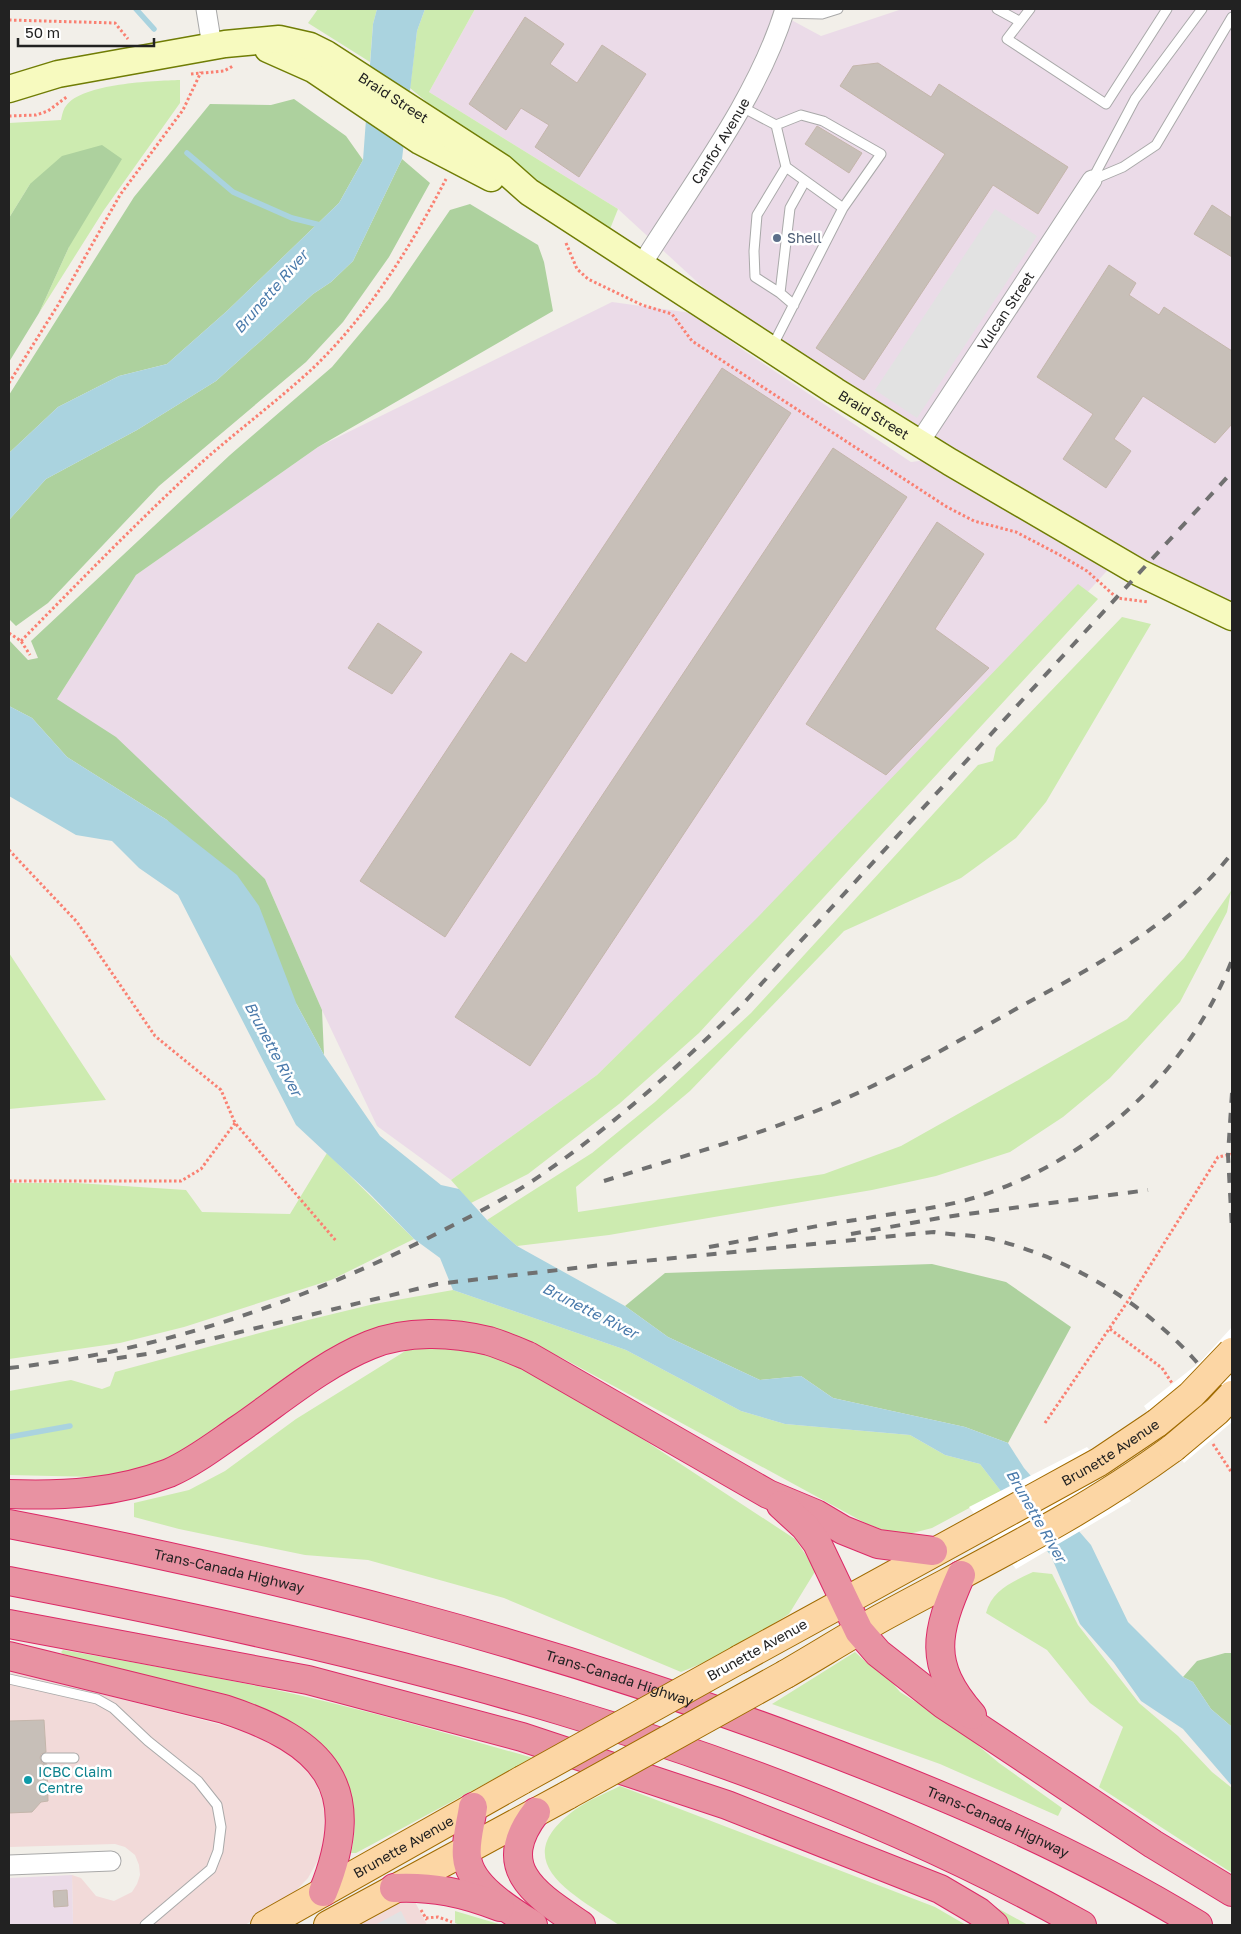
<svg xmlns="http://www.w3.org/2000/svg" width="1241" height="1934" viewBox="0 0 1241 1934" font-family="'Golos Text',sans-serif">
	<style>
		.commercial { fill: #f2dad9 }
		.industrial { fill: #ebdbe8 }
		.grass { fill: #cdebb0 }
		.forest { fill: #add19e }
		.parking { fill: #e2e2e2 }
		.water { fill: #aad3df }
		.pier { fill: #fff }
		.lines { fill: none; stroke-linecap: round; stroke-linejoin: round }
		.stream { stroke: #aad3df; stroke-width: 5.5 }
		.building { fill: #c7bfb8; stroke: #c4b6ab }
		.lane-casing { stroke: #a9a9a9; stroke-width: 11 }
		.street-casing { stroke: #a9a9a9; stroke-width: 21 }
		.secondary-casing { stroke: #707d05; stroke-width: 29 }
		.primary-casing { stroke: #a06b00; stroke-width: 30 }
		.highway-casing { stroke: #dc2a67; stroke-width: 30 }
		.path { stroke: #fa8072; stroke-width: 3; stroke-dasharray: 2.5 2.5; stroke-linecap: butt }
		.lane { stroke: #fff; stroke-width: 9 }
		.street { stroke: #fff; stroke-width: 19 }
		.secondary { stroke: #f7fabf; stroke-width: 26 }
		.primary { stroke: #fcd6a4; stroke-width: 28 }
		.highway { stroke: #e892a2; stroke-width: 28 }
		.rail { stroke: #707070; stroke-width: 4; stroke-dasharray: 10 10; stroke-linecap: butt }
		.primary-bridge-casing { stroke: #a06b00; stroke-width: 30; stroke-linecap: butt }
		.primary-bridge { stroke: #fcd6a4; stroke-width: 28 }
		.service-dot { fill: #5c6f8a; stroke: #fff; stroke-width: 2 }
		.culture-dot { fill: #0f9aa8; stroke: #fff; stroke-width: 2 }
		.labels { text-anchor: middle; stroke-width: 5; stroke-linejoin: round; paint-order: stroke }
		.street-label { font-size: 14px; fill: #222; stroke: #fff }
		.service-label { font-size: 14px; fill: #4e5e75; stroke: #fff; text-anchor: start }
		.culture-label { font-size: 14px; fill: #0d838f; stroke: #fff; text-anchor: start }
		.water-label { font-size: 15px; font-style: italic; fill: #4a7aab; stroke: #fff }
	</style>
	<rect width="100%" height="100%" fill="#f2efe9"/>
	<path class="commercial" d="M9 1670 222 1725 266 1739 284 1749 301 1762 313 1777 325 1806 327 1821 322 1853 308 1878 289 1898 245 1925H73L72 1875 81 1878 96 1896 114 1901 132 1892 137 1884 140 1875 139 1865 135 1855 125 1847 115 1844 9 1847Z
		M413 1898 427 1925H348L398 1901Z"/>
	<path class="industrial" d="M475 9H771L821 36 902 9H1232V604L1124 552 1045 639 597 1075 451 1180 377 1126 322 1010 265 879 57 699 136 575 318 447 612 302 692 313 743 350 911 462 959 456 877 405 707 291 618 209 429 92Z
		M72 1875 73 1925H9V1878Z"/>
	<path class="grass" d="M318 9H377L373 24 370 62 308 23Z
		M425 9H475L429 92 618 209 610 229 476 143 410 88 417 31Z
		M180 80V103L104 210 39 313 69 247 30 184 9 218V123L61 120C62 116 63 109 66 106 82 83 154 81 180 80Z
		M1078 584 1098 599 699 1033 619 1104 528 1174 471 1203 451 1180 597 1075 757 918Z
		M1122 617 1151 624 1046 802 1016 838 961 878 844 931 690 1091 576 1187 578 1212 824 1174 901 1146 1127 1019 1184 958 1231 891 1227 912 1180 1002 1110 1078 1063 1117 1010 1152 936 1176 872 1190 609 1235 517 1246 487 1220 592 1153 655 1102 751 1013 978 765 993 761 996 748Z
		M9 953 106 1100 9 1109Z
		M327 1153 414 1239 331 1280 184 1327 120 1343 9 1359V1183H77L186 1190 202 1212 290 1214Z
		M453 1290 626 1350 741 1411 785 1424 910 1435 945 1455 980 1464 1001 1491 932 1528 909 1534 892 1533 867 1524 566 1360C512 1334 484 1320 423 1321L182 1454 141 1472 96 1477 9 1475V1391L71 1380 102 1389 110 1386 115 1372 308 1320 374 1304Z
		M444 1347 468 1348 506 1360 539 1374 580 1398 795 1539 816 1570 789 1614 727 1653 681 1672 504 1598 368 1560 305 1555 179 1529 134 1517V1503L189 1490 225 1471 296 1419 407 1350Z
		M1033 1572 1052 1574 1078 1625 1139 1703 1178 1736 1212 1772 1232 1788V1873L1099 1787 1123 1727 1090 1703 1047 1650 986 1613C992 1590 1012 1582 1033 1572Z
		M63 1650C153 1666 243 1681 332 1703 399 1719 466 1739 533 1758L356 1853H351C358 1823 355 1799 339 1772L102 1666 63 1654 61 1652Z
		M855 1652 867 1663 871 1657 900 1692 957 1728 999 1763 1062 1808 1058 1816 940 1764 772 1704Z
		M620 1786 935 1907 966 1925H619C573 1894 504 1861 576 1809 589 1800 606 1793 620 1786Z
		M961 1888 1028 1925H1009L999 1913Z
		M455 1911 502 1925H460L455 1923Z"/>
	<path class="forest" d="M294 99 346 136 363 160 339 203 227 311 167 364 119 376 58 407 9 453V395L134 197 210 104 271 105Z
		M102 145 122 159 69 247 39 313 9 362V218L30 184 62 156Z
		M402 159 430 183 389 257 343 322 306 362 159 486 48 603 16 626 9 619V520L46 479 137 430 216 381 313 294 331 282 353 261Z
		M470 204 538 245 544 262 553 311 318 447 136 575 57 699 116 737 265 879 322 1010 324 1055 297 1005 167 820 67 757 32 718 9 706V640L28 660 38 658 31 641 230 455 332 367 389 299 450 210Z
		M932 1264 1006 1282 1071 1327 1008 1443 965 1427 833 1398 801 1376 760 1380 668 1337 625 1306 665 1273Z
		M1225 1653H1232V1727L1211 1709 1193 1682 1183 1677 1197 1661Z"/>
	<path class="parking" d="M995 209 1037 236 917 418 875 390Z
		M401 1911 408 1925H375Z"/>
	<path class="water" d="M377 9H425L417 31 402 159 353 261 331 282 313 294 216 381 137 430 46 479 9 520V453L58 407 119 376 167 364 227 311 339 203 363 160 373 24Z
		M9 706 32 718 67 757 167 820 237 875 259 906 297 1005 324 1055 380 1136 441 1185 459 1189 487 1220 517 1246 625 1306 668 1337 760 1380 801 1376 833 1398 965 1427 1008 1443 1024 1468 1091 1545 1128 1622 1183 1677 1193 1682 1211 1709 1232 1727V1786L1183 1729 1141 1701 1114 1663 1080 1624 1051 1556 980 1464 945 1455 910 1435 785 1424 741 1411 626 1350 453 1290 440 1258 414 1239 369 1193 296 1125 178 895 139 868 112 841 76 835 9 796Z"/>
	<path class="pier" d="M1232 1327V1422L1184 1463 1144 1406 1200 1362Z
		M1087 1447 1131 1501 1016 1569 969 1507Z"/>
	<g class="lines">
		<path class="stream" d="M136 9 154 29
			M187 153 233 192 292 218 324 226
			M9 1437 70 1426"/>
	</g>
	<path class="building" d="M525 17 564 44 550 64 577 83 602 45 646 74 579 177 535 147 549 125 521 108 506 130 469 104Z
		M878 63 931 97 939 84 1068 167 1038 214 993 185 864 380 816 348 945 154 840 86 853 66Z
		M817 126 862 153 849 173 805 144Z
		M1212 205 1232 218V257L1194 234Z
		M1109 265 1136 283 1129 295 1159 315 1164 307 1232 351V424L1215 443 1143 396 1114 439 1131 451 1106 488 1063 459 1093 414 1037 377Z
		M722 368 791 413 445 937 360 881 511 653 526 663Z
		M833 448 907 497 530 1066 455 1017Z
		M937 522 984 554 935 629 989 668 886 775 806 724Z
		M378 623 422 652 392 694 348 668Z
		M44 1720 46 1752 41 1754 40 1758 42 1763 47 1764 48 1801 41 1802 32 1812 9 1813V1721Z
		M67 1890 68 1906 54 1907 53 1891Z"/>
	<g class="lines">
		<defs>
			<path id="lane" d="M997 9 1019 21
				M1030 9 1007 39 1106 104 1167 9
				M783 13 822 14 838 9
				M740 106 776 125 786 167 843 208 772 347
				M776 125 801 115 823 121 881 154 843 208
				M1092 180 1123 167 1156 145 1232 17
				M1092 180 1135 99 1202 9
				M780 293 755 277 754 251 757 215 786 167
				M794 305 780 293 790 208 805 181
				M9 1679 97 1699 113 1708 148 1741 198 1781 217 1805 221 1827 218 1851 211 1869 145 1925
				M46 1758H74"/>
			<g id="street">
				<path d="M206 9 212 46"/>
				<path id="s1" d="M642 264C691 185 758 98 785 9"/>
				<path id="s2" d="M919 443 1092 180"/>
				<path d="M9 1865 111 1861"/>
			</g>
			<g id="secondary">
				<path d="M268 49 313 69 420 141 491 178"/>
				<path id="s3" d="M9 89 58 74 225 44 279 39 310 46 326 54 502 168 529 192 835 391 950 462 1140 573 1232 617"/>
			</g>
			<g id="primary">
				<path id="s4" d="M740 1659 1099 1462 1157 1423"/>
				<path d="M786 1674C817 1656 849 1636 881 1618 980 1564 1082 1515 1173 1448"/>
				<path id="s5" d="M265 1925 522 1780"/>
				<path d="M328 1925 568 1795"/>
			</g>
			<g id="highway">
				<path d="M9 1494C64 1496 117 1493 169 1473 194 1462 217 1444 239 1429 281 1400 323 1364 370 1345 406 1330 452 1332 489 1341 502 1345 516 1351 528 1356L768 1494 816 1514 843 1530 878 1544 933 1551"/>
				<path d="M781 1505 805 1527 817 1543 859 1631 878 1653 943 1704 1153 1844 1232 1892"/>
				<path id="s6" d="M9 1524C281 1576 542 1644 802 1741 938 1792 1074 1849 1198 1925"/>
				<path d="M961 1575C936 1632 927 1664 972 1715"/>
				<path d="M9 1581C377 1652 752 1740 1082 1925"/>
				<path d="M9 1624 308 1680 522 1737 727 1805 940 1889 979 1912 994 1925"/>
				<path d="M9 1656 224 1709C324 1742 366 1786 323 1892"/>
				<path d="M473 1807C471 1822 465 1842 467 1857 469 1886 511 1911 533 1925"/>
				<path d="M536 1812C492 1869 537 1895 581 1925"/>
				<path d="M394 1888C432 1886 464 1893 500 1907"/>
			</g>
		</defs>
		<use href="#lane" class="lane-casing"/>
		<use href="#street" class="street-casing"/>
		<use href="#secondary" class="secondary-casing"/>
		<use href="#primary" class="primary-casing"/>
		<use href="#highway" class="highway-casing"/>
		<path class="path" d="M9 20 115 23 128 39
			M191 74 224 71 233 66
			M9 116 36 115 48 111 68 96
			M566 243 577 269 588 279 642 305 672 314 692 341 947 507 974 521 1016 532 1058 554 1087 571 1117 598 1148 602
			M9 383 58 305 120 195 183 110 201 72
			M9 633 21 641 30 655
			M21 641C80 581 139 520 201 463 237 431 276 402 311 370 368 316 410 248 446 179
			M9 850 77 922 155 1036 221 1090 235 1123 337 1242
			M9 1181H181L201 1169 235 1123
			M1110 1329 1162 1368 1172 1383
			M1045 1423 1128 1301 1218 1157 1232 1154
			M1213 1444 1232 1473
			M421 1910 427 1920
			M426 1918 438 1917 452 1922"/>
		<use href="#lane" class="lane"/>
		<use href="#street" class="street"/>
		<use href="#secondary" class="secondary"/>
		<use href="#primary" class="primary"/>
		<use href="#highway" class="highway"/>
		<path class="rail" d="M1232 1093 1228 1155 1232 1229
			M604 1181C683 1156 764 1134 840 1101 904 1073 965 1037 1027 1003 1101 963 1180 920 1232 853
			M851 1234 945 1217 1148 1190
			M709 1247C758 1238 806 1227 855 1220 895 1213 938 1209 977 1197 1093 1159 1187 1074 1232 960
			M97 1361 154 1353 437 1284 593 1266 934 1232C953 1235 973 1235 992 1239 1068 1258 1140 1300 1193 1358 1208 1374 1220 1396 1232 1415
			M9 1368C157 1352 302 1302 434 1235 473 1215 512 1196 547 1171 617 1122 680 1065 741 1006L1232 472"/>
		<defs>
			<path id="primary-bridge" d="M1157 1423 1191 1395 1232 1352
				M1173 1448 1217 1411 1232 1395
				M522 1780 740 1659
				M568 1795 786 1674"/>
		</defs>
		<use href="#primary-bridge" class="primary-bridge-casing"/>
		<use href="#primary-bridge" class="primary-bridge"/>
	</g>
	<circle class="service-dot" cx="777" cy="238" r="5"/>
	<circle class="culture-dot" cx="28" cy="1780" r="5"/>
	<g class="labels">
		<g class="street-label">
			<text dy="5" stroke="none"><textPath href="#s3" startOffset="405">Braid Street</textPath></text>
			<text dy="5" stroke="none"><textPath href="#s1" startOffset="146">Canfor Avenue</textPath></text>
			<text dy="5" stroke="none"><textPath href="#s2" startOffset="158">Vulcan Street</textPath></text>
			<text dy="5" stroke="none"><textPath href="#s3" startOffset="981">Braid Street</textPath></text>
			<text dy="5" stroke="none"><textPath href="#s4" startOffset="424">Brunette Avenue</textPath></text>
			<text dy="5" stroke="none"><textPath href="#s6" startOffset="225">Trans-Canada Highway</textPath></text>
			<text transform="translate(757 1650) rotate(-29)" y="5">Brunette Avenue</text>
			<text dy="5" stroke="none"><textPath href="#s6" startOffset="630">Trans-Canada Highway</textPath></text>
			<text dy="5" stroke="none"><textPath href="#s6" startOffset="1035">Trans-Canada Highway</textPath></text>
			<text dy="5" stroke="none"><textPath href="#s5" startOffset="159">Brunette Avenue</textPath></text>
		</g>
		<g class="service-label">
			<text x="787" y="243">Shell</text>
		</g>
		<g class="culture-label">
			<text x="38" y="1777">ICBC Claim<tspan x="38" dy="16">Centre</tspan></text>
		</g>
		<g class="water-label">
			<text transform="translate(271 292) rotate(-49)" y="5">Brunette River</text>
			<text transform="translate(273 1049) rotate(62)" y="5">Brunette River</text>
			<text transform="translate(590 1311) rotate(27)" y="5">Brunette River</text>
			<text transform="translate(1036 1516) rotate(60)" y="5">Brunette River</text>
		</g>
	</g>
	<rect width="1241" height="1934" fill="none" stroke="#222222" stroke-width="20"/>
	<path d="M18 38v8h136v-8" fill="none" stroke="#222222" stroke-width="2.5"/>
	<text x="25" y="38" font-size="15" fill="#222222" stroke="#ffffff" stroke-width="4" paint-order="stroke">50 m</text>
</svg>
